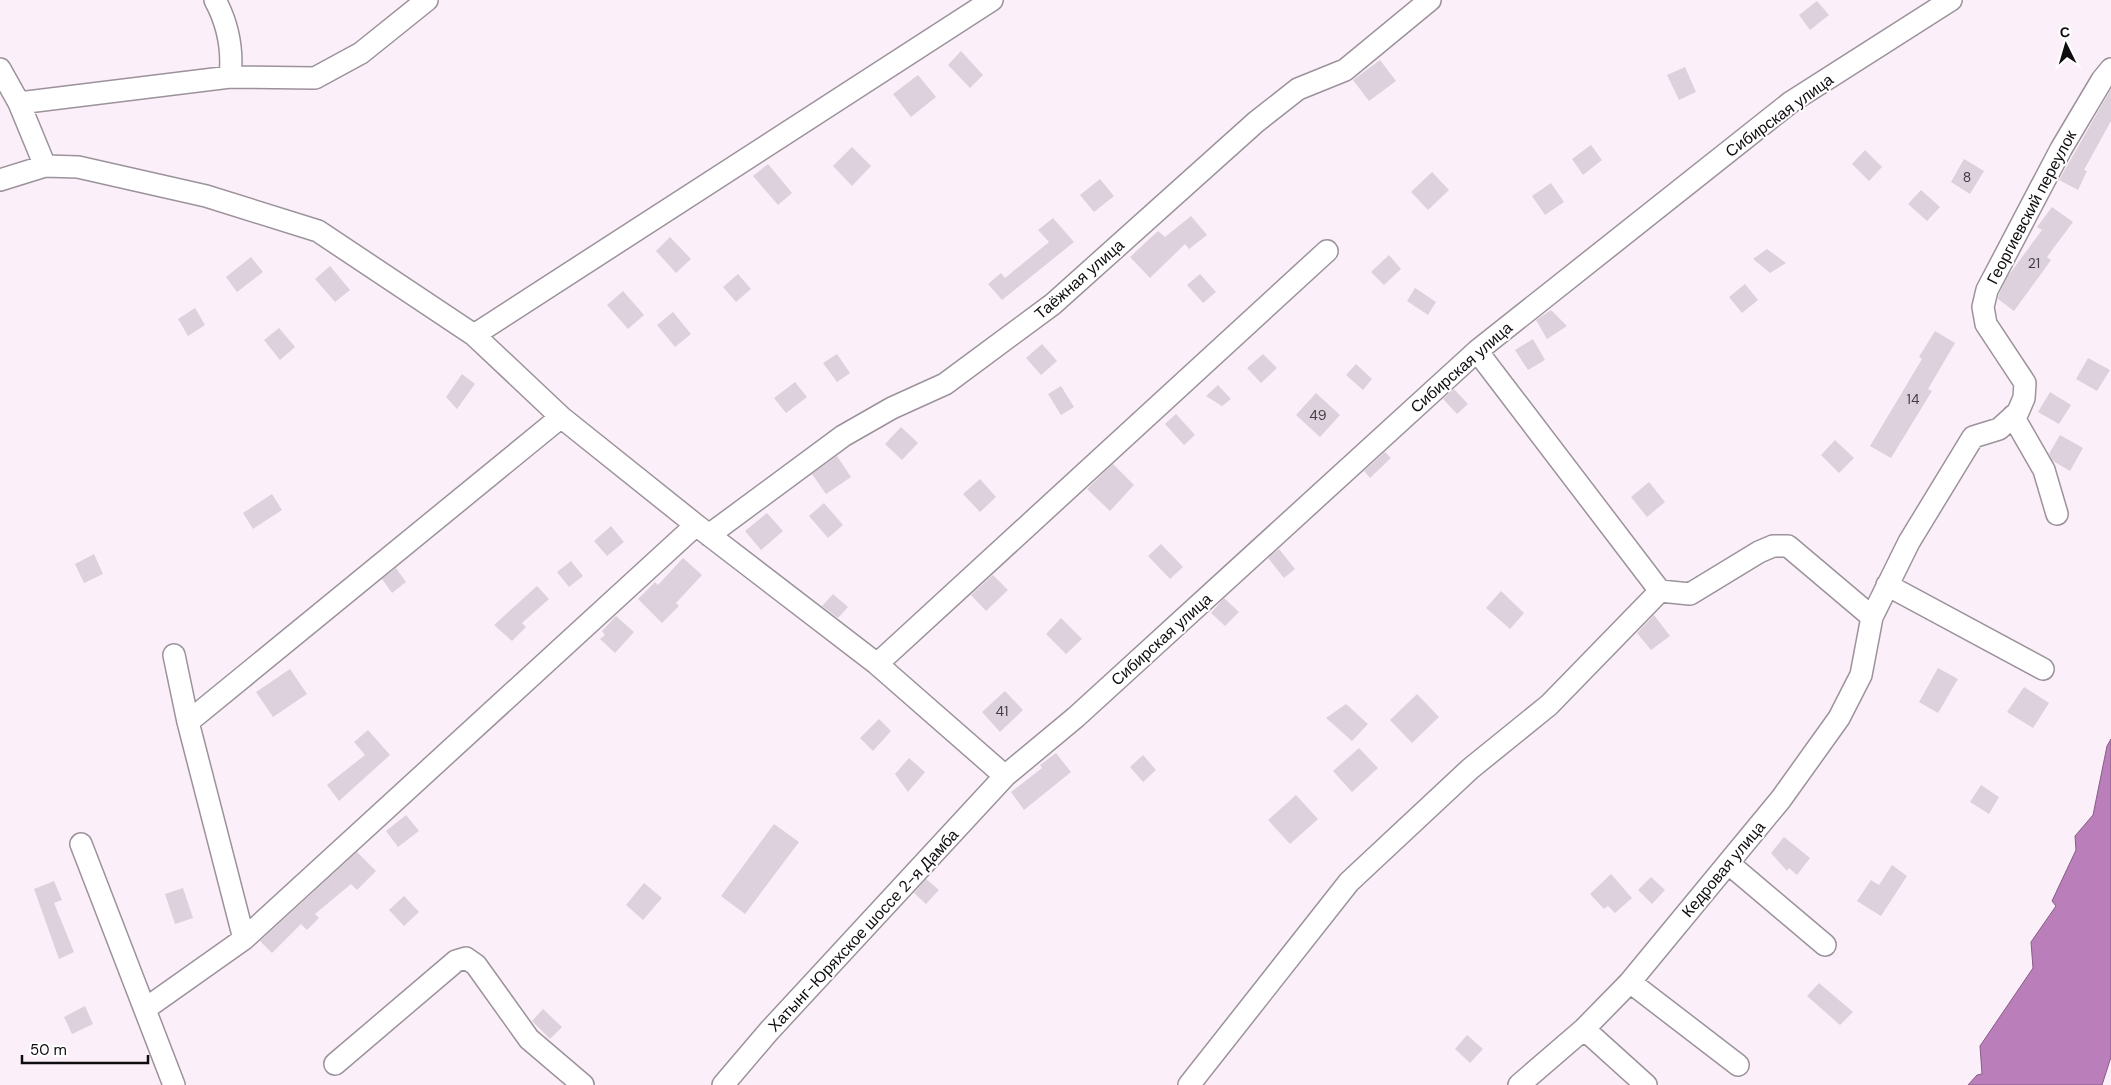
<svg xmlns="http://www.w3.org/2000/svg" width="2111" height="1085" viewBox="0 0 2111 1085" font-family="'DM Sans',sans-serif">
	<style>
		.water { fill: #ba7eba; stroke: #875c87 }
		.building { fill: #dcd1dc }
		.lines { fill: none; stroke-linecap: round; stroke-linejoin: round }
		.minor-casing { stroke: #9c929c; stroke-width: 24 }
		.minor { stroke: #fff; stroke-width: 21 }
		.labels { text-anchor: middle; stroke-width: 4; stroke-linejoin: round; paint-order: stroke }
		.number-label { font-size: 14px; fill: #423d42 }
		.street-label { font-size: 16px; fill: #0f0c0f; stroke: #fff }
	</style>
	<rect width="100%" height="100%" fill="#fbf0fa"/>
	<path class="water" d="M2111 739V1057L2102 1085H1968L1977 1075 1982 1074 1980 1046 2033 968 2031 942 2056 906 2052 901 2076 850 2075 836 2093 815 2107 746Z"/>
	<path class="building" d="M1817 1 1829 15 1810 30 1799 15Z
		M961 51 983 75 970 88 948 65Z
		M1380 60 1396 81 1369 101 1353 80Z
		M1685 67 1696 92 1679 100 1667 75Z
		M918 75 936 97 911 117 893 94Z
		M2111 89V121L2084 170 2087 171 2078 190 2059 180Z
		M1591 145 1602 160 1583 175 1572 159Z
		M852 147 871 166 852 186 833 166Z
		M1865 150 1882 167 1869 181 1852 164Z
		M1964 159 1984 171 1970 194 1951 182Z
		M768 164 792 193 778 205 753 176Z
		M1432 172 1449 190 1428 210 1411 192Z
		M1100 179 1114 196 1094 212 1080 195Z
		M1551 183 1564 202 1545 215 1532 196Z
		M1921 190 1940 207 1927 221 1908 204Z
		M2052 207 2073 222 2047 257 2051 260 2014 311 1998 299 1999 294 2008 276 2042 230 2037 227Z
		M1191 216 1207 235 1189 249 1185 244 1150 278 1130 257 1158 231 1165 237Z
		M1053 218 1074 242 1002 300 988 284 1001 273 1005 278 1049 242 1038 230Z
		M670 237 691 259 676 273 656 251Z
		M1767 249 1786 263 1770 273 1753 259Z
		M1389 255 1401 269 1384 285 1371 272Z
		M251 257 263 272 237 292 226 277Z
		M330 266 350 290 335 302 315 279Z
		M738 274 751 289 736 302 723 287Z
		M1200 274 1216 292 1203 303 1187 285Z
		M1745 284 1758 300 1742 313 1729 297Z
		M1415 288 1436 302 1428 315 1407 301Z
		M623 291 644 315 628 329 607 305Z
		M195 308 205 325 188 336 178 319Z
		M1551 310 1567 326 1547 339 1536 320Z
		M673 312 691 334 675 347 657 325Z
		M279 328 295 347 280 360 264 340Z
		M1935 331 1955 343 1928 389 1932 391 1891 458 1870 446 1922 359 1919 357Z
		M1533 339 1545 360 1528 370 1515 350Z
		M1042 344 1057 361 1041 375 1026 358Z
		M837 354 850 373 837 382 823 363Z
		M1263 354 1277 368 1261 383 1247 368Z
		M2088 358 2110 370 2097 391 2076 379Z
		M1356 364 1372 379 1363 390 1346 375Z
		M462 374 475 384 457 409 446 397Z
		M795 382 807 397 786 413 774 398Z
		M1218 385 1231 399 1222 406 1206 396Z
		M1061 386 1074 407 1061 415 1048 394Z
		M1454 389 1468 404 1457 414 1443 399Z
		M2050 392 2071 405 2059 424 2038 412Z
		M1316 393 1340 415 1320 437 1296 415Z
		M1176 414 1195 435 1184 445 1165 424Z
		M901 427 918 443 902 460 885 444Z
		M2060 435 2083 448 2070 471 2053 461 2049 454Z
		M1835 440 1854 458 1839 473 1821 455Z
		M1385 452 1391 458 1370 478 1364 471Z
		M837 456 851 477 826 494 812 474Z
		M1113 464 1134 485 1110 511 1087 489Z
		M980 479 996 497 980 512 963 494Z
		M1649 482 1665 502 1647 517 1631 497Z
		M272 494 282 510 253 529 243 513Z
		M824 503 843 525 828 538 809 516Z
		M767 513 783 531 761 550 745 531Z
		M611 526 624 542 607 556 594 541Z
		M1161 544 1183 567 1170 579 1148 556Z
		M1279 549 1295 569 1284 578 1268 558Z
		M94 554 103 574 84 583 75 564Z
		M683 558 702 575 676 603 679 606 662 623 638 599 655 582 658 585Z
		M571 561 583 576 569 587 557 572Z
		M396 568 406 582 392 593 382 579Z
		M993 575 1008 590 986 611 971 595Z
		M537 586 549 599 522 623 526 627 512 641 494 625Z
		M1501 591 1524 613 1510 629 1486 608Z
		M833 594 848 607 838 618 822 606Z
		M1224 598 1239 612 1225 626 1211 613Z
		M1654 615 1670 636 1651 650 1637 633Z
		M616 616 634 632 615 653 600 639 605 635 602 631Z
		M1061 618 1082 639 1066 654 1046 634Z
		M1938 668 1958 679 1938 713 1919 702Z
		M290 669 307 694 273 717 256 692Z
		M2024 687 2049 703 2033 728 2007 712Z
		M1005 691 1023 710 1000 732 982 712Z
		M1417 694 1439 717 1412 743 1390 720Z
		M1346 704 1368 724 1352 741 1326 718Z
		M879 719 891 731 873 751 860 738Z
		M368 730 390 755 339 801 327 785 365 755 354 742Z
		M1359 748 1378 768 1352 792 1333 771Z
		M1056 753 1071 772 1024 810 1011 792 1042 768 1040 765Z
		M1143 755 1156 770 1143 782 1130 767Z
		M909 758 925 772 908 792 895 774Z
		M1981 785 1999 797 1989 814 1970 802Z
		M1296 795 1318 819 1290 844 1268 820Z
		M406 815 419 831 398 847 386 831Z
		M774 824 799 842 745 914 721 896Z
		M1784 837 1810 858 1797 875 1789 868 1787 871 1771 853Z
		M357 852 376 871 357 890 351 884 315 914 319 918 307 930 301 924 272 953 260 941Z
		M1892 865 1907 876 1881 916 1857 901 1871 880 1879 885Z
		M1611 874 1632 898 1615 913 1608 906 1604 909 1590 894Z
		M1651 877 1665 890 1652 904 1638 890Z
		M926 879 939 890 926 904 914 893Z
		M54 881 62 900 54 903 74 952 59 959 34 889Z
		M644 883 662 898 643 920 626 905Z
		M183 888 193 918 175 924 165 894Z
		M404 896 419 912 404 926 389 910Z
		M1819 983 1853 1012 1840 1025 1807 996Z
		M85 1006 93 1024 72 1034 64 1017Z
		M543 1009 562 1027 550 1039 532 1021Z
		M1467 1035 1483 1049 1470 1063 1455 1049Z"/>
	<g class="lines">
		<defs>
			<path id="minor" d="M215 0C228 24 233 50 230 77
				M0 69 19 103 45 166
				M19 103 230 77 315 78 361 53 427 0
				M0 180 45 166 78 167 206 196 318 231 474 335 561 417 696 525 877 664 1005 776
				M474 335 992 0
				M1477 351 1660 591
				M2013 416 2044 470 2057 514
				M709 535 843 436 892 408 945 384 1053 304 1256 122 1298 89 1345 70 1430 0
				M1887 585 2043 669
				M174 655 188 722 244 939
				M877 664 1327 251
				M188 722 561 417
				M81 844 174 1085
				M1728 863 1825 945
				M1630 982 1738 1065
				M145 1009 244 939 696 525
				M1584 1029 1646 1085
				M335 1064 456 961 466 958 476 965 529 1039 583 1085
				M723 1085 769 1031 1005 776 1076 717 1477 351 1791 102 1951 0
				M1189 1085 1349 882 1470 769 1549 705 1660 591 1690 594 1759 552 1773 546H1788L1872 617
				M1519 1085 1584 1029 1630 982 1781 799 1839 718 1861 675 1872 617 1909 542 1973 437 1999 429 2018 412 2024 398 2025 383 1986 324 1983 307 1987 290 2061 149 2102 80 2111 69"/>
		</defs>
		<use href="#minor" class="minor-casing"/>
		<use href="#minor" class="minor"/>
	</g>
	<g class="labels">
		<g class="number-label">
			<text x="1967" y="182">8</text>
			<text x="2034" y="268">21</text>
			<text x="1913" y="404">14</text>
			<text x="1318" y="420">49</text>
			<text x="1002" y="716">41</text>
		</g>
		<g class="street-label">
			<text transform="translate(1779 115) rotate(-36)" y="6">Сибирская улица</text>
			<text transform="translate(2031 207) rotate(-62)" y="6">Георгиевский переулок</text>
			<text transform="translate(1079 279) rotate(-41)" y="6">Таёжная улица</text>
			<text transform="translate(1461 367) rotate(-41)" y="6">Сибирская улица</text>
			<text transform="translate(1161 639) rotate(-42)" y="6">Сибирская улица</text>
			<text transform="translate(1723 869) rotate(-50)" y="6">Кедровая улица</text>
			<text transform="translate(863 930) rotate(-47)" y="6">Хатынг-Юряхское шоссе 2-я Дамба</text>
		</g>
	</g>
	<g transform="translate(2066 45) rotate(355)" stroke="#ffffff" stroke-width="4" paint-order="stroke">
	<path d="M0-4L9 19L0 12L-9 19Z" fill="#0f0c0f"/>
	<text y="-8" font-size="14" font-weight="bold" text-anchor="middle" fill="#0f0c0f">С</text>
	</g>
	<path d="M22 1055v8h126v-8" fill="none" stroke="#0f0c0f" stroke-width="2.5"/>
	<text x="30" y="1055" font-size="15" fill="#0f0c0f" stroke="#ffffff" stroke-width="4" paint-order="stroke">50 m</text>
</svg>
